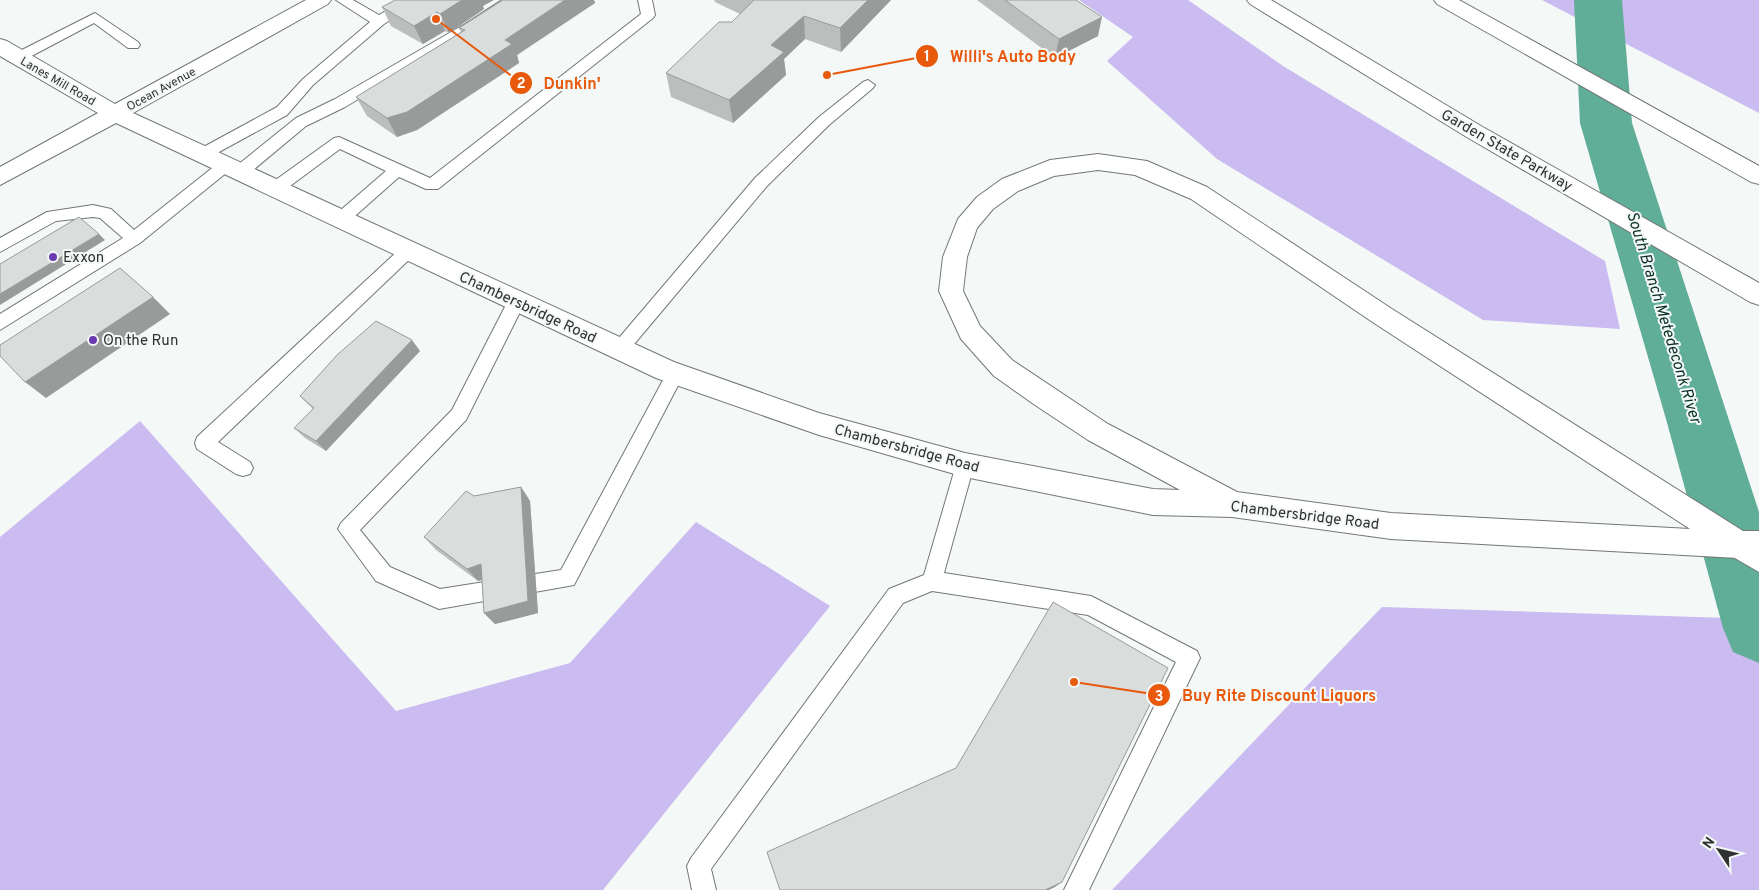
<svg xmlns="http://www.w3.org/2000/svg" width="1759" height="890" viewBox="0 0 1759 890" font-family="Overpass,sans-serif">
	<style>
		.green { fill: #cabbf0 }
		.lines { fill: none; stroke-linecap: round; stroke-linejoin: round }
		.river { fill: #60ad98; fill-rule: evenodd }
		.lane-casing { stroke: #737776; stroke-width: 2 }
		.primary-casing { stroke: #737776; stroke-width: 2 }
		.highway-casing { stroke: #737776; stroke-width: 2 }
		.lane { fill: #fff; fill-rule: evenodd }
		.primary { fill: #fff; fill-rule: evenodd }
		.highway { fill: #fff; fill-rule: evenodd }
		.wall { fill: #bbbebd }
		.shaded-wall { fill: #989b9a }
		.building { fill: #d9dddc; stroke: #989b9a }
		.poi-dot { fill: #6a3ab1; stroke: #f4f8f7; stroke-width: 2 }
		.labels { text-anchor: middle; stroke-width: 4; stroke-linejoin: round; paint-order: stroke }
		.far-street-label { font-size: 12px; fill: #303131; stroke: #f4f8f7 }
		.street-label { font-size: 15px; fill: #303131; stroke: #f4f8f7 }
		.poi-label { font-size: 15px; fill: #303131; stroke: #f4f8f7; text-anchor: start }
		.water-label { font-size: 16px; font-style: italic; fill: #0a3027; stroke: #f4f8f7 }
		.leader { fill: none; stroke: #e8590c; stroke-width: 2 }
		.callout-dot { fill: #e8590c; stroke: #f4f8f7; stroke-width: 2 }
		.mark-label { font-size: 15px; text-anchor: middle; font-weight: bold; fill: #fff }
		.callout-label { font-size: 16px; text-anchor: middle; font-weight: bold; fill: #e8590c; stroke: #f4f8f7; stroke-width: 4; stroke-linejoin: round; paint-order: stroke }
	</style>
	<rect width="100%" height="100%" fill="#f4f8f7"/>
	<path class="green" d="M1079 0H1188L1283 66 1605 261 1620 329 1483 320 1217 159 1107 61 1133 37Z
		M1542 0H1759V113Z
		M140 421 396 711 570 663 696 522 830 606 603 890H0V537Z
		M1382 607 1759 619V890H1112Z"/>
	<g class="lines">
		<path class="river" d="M1574 0H1622L1632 123 1759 512V663L1733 652 1723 628 1666 419 1580 123Z"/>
		<defs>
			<path id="lane" d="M336 0H353L379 15 404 0H421L384 24 313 85 287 115 208 158H198L195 154 198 150 277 107 303 79 370 22Z
				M502 0H518L475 30 345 107 306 126 246 176H234L232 172 234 168 296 118 335 99 465 24Z
				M638 0H652L655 15 653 18 438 189H426L399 177 347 223H335L333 219 335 215 386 171 340 149 282 192H270L268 188 270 184 334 138 339 137 430 178 641 14Z
				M95 13 138 42 140 45 138 48H128L94 23 22 61 17 63 10 58 12 55Z
				M868 80 875 85 873 88 829 125 767 186 625 355 619 357 613 355 610 350 613 345 755 178 819 117 863 82Z
				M226 160 231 161 234 165 231 169 140 243 0 330V314L123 238 100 218 93 217 56 221 0 252V238L47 212 93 205 111 209 134 230 221 161Z
				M408 245 414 247 416 251 414 255 218 442 250 462 253 468 250 474 243 476 236 474 197 449 195 443 197 437 402 247Z
				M516 295 522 297 525 302 466 420 360 530 390 567 440 589 561 570 669 369 675 367 681 369 684 374 574 585 439 609 376 581 338 529 341 523 452 410 510 297Z
				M965 457 972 459 974 465 944 573 1091 596 1197 651 1200 658 1089 890H1064L1176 662 1088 615 932 591 903 603 711 869 716 890H692L687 866 691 858 889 589 924 575 956 465 958 459Z"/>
			<path id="primary" d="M306 0H331L328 4 133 113 674 362 819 413 965 453 1153 489 1180 490 1088 440 1035 405 994 376 961 339 939 291 943 257 958 219 977 197 1002 179 1050 160 1098 154 1147 161 1207 187 1392 309 1743 531H1759V557L1738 558 1391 539 1232 517 1153 515 965 477 819 435 656 378 116 123 0 185V167L98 113 0 56V39L7 41 115 104ZM1098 170 1135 175 1191 199 1374 323 1690 529 1391 513 1237 492 1108 424 1012 360 980 326 963 291 967 257 977 228 993 209 1018 191 1054 176Z"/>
			<path id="highway" d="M1247 0H1271L1481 126 1759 283V305L1750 302 1465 136 1250 4Z
				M1434 0H1459L1759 166V184L1751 182 1437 4Z
				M1738 532 1759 542V572L1728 554 1723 545 1728 536Z"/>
		</defs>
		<use href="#lane" class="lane-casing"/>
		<use href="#primary" class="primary-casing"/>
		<use href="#highway" class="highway-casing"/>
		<use href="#lane" class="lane"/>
		<use href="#primary" class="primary"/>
		<use href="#highway" class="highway"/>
	</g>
	<path class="wall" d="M503 0H594L595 3 517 55 519 63 417 130 397 137 367 116 356 97 461 32 459 28Z
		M714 0H891L841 52 805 39 784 59 786 75 733 123 671 97 666 73 732 22 740 14 715 2Z
		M977 0H1076L1098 36 1055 58Z
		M483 6 484 9 449 33 445 31 423 44 391 26 382 7Z
		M420 351 326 451 305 438 294 428 313 409 300 396Z
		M521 487 530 501 538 613 495 624 484 613 482 580 478 581 436 550 424 537 474 496Z"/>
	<path class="shaded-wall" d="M462 0H494L483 6 484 9 449 33 440 14Z
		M565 0H594L595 3 517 55 519 63 417 130 397 137 387 118Z
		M868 0H891L841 52 840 28Z
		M437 12 445 31 423 44 414 26Z
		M804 16 805 39 784 59 786 75 733 123 729 100 771 45Z
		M1102 17 1098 36 1055 58 1059 39Z
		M99 234 105 240 0 305V294Z
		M153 297 170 314 46 398 25 382Z
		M412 340 420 351 326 451 316 441Z
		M521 487 530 501 538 613 495 624 484 613Z
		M481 564 492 577 478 581 467 569Z
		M1062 882 1055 887 1049 890H1045Z"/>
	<path class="building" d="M395 0H462L440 14 437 12 414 26 382 7Z
		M503 0H565L505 40 512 44 407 112 387 118 356 97 465 30 459 28Z
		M754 0H868L840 28 804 16 771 45 784 52 729 100 666 73 719 22H732Z
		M1005 0H1076L1102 17 1059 39Z
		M79 217 99 234 0 294V264Z
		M120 268 153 297 25 382 0 356V345Z
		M376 321 412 340 316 441 294 428 314 408 300 396 337 355Z
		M521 487 528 601 484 613 481 564 467 569 424 537 466 491 474 496Z
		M1053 602 1168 668 1062 882 1045 890H780L767 852 956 768Z"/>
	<g class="poi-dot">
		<circle cx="53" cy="257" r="5"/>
		<circle cx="93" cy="340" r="5"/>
	</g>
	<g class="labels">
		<g class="far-street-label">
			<text transform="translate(58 81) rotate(30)" y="4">Lanes Mill Road</text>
			<text transform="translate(161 89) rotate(-29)" y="4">Ocean Avenue</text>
		</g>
		<g class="street-label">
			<text transform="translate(1507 150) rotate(30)" y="5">Garden State Parkway</text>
			<text transform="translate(528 307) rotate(25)" y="5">Chambersbridge Road</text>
			<text transform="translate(907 448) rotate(15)" y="5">Chambersbridge Road</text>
			<text transform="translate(1305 515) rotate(7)" y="5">Chambersbridge Road</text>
		</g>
		<g class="poi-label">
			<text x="63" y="262">Exxon</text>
			<text x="103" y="345">On the Run</text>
		</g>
		<g class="water-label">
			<text transform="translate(1665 317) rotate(73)" y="6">South Branch Metedeconk River</text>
		</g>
	</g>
	<path class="leader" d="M827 75L927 56M436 19L521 83M1074 682L1159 695"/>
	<g class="callout-dot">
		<circle cx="827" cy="75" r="5"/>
		<circle cx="436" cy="19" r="5"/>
		<circle cx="1074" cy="682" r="5"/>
		<circle cx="927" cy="56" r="12"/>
		<circle cx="521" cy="83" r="12"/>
		<circle cx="1159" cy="695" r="12"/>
	</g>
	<g class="mark-label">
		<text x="927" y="61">1</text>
		<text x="521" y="88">2</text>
		<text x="1159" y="701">3</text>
	</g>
	<g class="callout-label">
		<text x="1013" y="62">Willi's Auto Body</text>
		<text x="572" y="89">Dunkin'</text>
		<text x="1279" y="701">Buy Rite Discount Liquors</text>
	</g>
	<g transform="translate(1719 850) rotate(305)" stroke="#f4f8f7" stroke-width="4" paint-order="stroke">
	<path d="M0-4L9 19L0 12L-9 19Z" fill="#303131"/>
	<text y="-8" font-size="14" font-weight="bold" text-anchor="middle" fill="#303131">N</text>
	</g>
</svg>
